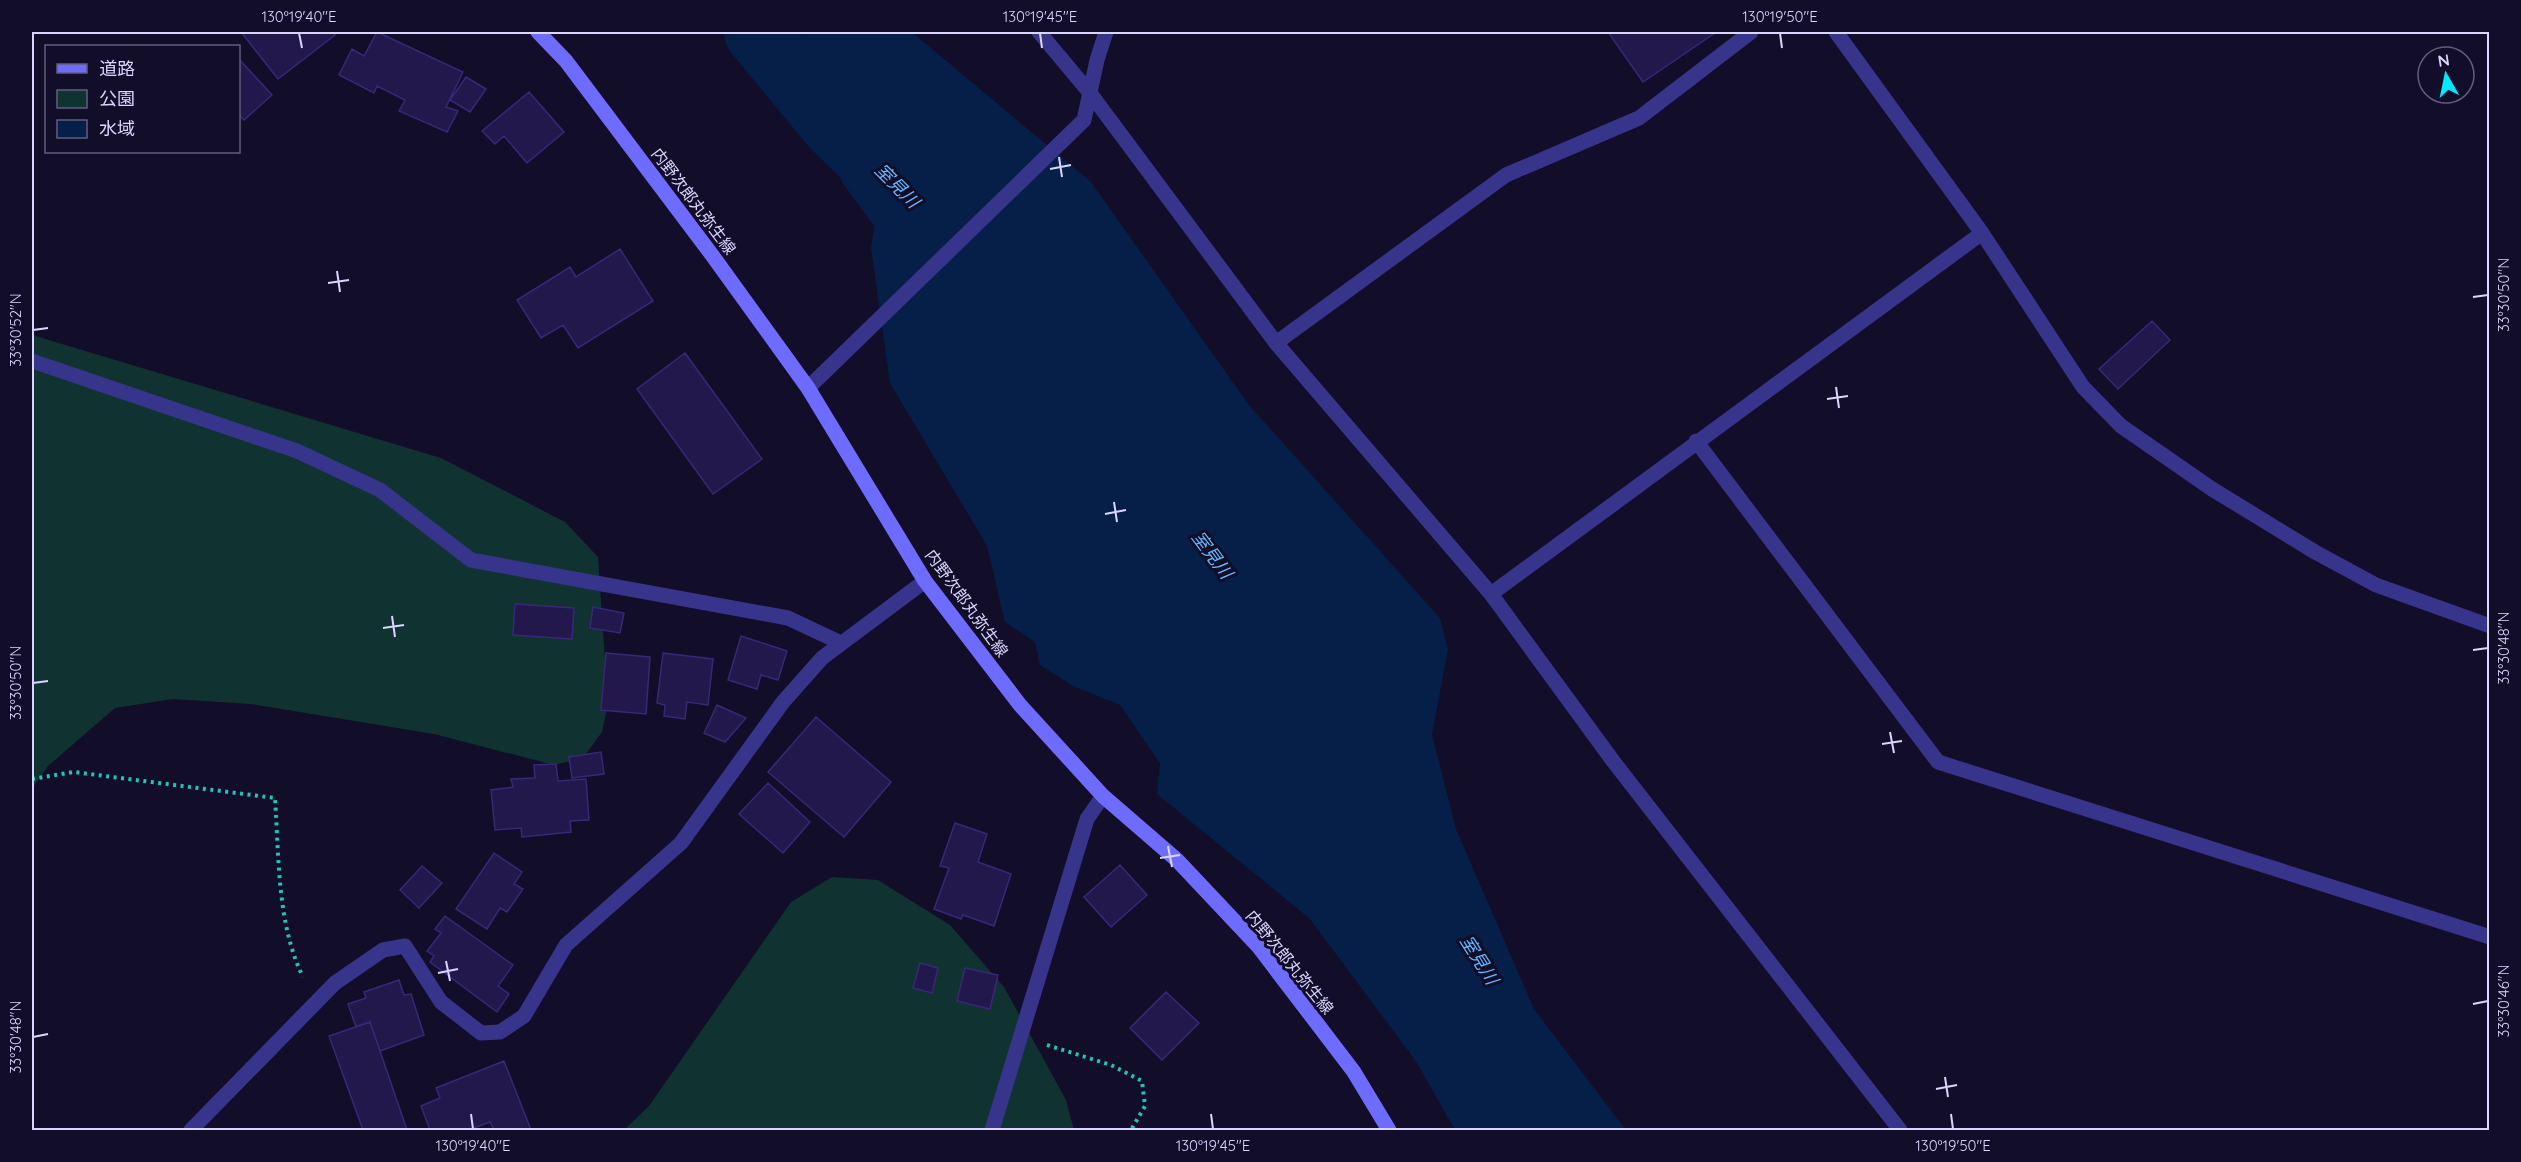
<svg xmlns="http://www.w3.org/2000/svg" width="2521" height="1162" viewBox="0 0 2521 1162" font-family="Quicksand,'Noto Sans JP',sans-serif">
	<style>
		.green { fill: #103331 }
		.water { fill: #051f49 }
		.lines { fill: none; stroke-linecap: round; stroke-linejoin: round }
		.river { stroke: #051f49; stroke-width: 68 }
		.building { fill: #22184b; stroke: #372879; stroke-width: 1.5 }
		.path { stroke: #24c3b8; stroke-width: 4; stroke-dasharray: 3 4.5; stroke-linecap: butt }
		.street { stroke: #37348b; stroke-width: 15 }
		.secondary { stroke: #6e6cff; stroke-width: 15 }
		.ticks { fill: none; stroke: #d9d5ff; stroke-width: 2 }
		.labels { text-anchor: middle; stroke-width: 6; stroke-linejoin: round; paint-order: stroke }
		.street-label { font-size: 16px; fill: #d9d5ff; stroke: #120d28 }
		.water-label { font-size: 18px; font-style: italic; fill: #63b8ff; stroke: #120d28 }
		.neatline { fill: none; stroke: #d9d5ff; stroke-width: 2 }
		.ticks-label { font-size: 15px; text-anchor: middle; fill: #d9d5ff }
	</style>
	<rect width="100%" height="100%" fill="#120d28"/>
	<path class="green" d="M32 335 441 458 565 522 598 557 608 704 602 732 583 758 554 765 434 734 251 704 173 699 115 708 48 766 32 789Z
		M832 877 878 880 950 925 1004 987 1066 1100 1074 1130H624L649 1106 791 902Z"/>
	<path class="water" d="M786 32H912L1091 182 1249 405 1440 618 1448 649 1432 735 1456 829 1534 1009 1626 1130H1455L1415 1060 1309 918 1157 794 1160 763 1120 705 1073 686 1040 665 1035 642 1005 622 987 546 890 383 871 248 874 226 842 182 823 127 808 56 796 50Z"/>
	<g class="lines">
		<path class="river" d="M758 32 835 125 883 172"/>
	</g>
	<path class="building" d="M241 32H332L335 35 278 79Z
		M377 32 463 72 446 107 458 111 447 132 399 111 405 100 377 86 374 93 339 75 352 49 364 56Z
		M1608 32H1714L1715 33 1643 82Z
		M238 58 272 95 244 120 238 114Z
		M466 77 486 89 470 112 450 100Z
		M529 92 564 132 527 163 504 136 495 144 482 131Z
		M620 249 653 301 578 348 563 325 541 338 517 300 570 267 576 277Z
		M2152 321 2170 340 2118 389 2099 369Z
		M685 353 762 459 713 494 637 389Z
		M515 604 574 608 572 639 513 635Z
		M593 607 624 613 620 633 590 628Z
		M741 636 787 651 778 680 761 675 757 689 728 680Z
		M606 653 650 657 646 714 601 710Z
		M663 653 713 659 708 705 687 702 685 719 664 716 665 705 657 703Z
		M717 705 746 718 725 742 704 733Z
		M816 717 891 782 844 837 768 772Z
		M601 752 604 774 572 778 569 757Z
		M556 764 558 781 586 779 589 820 570 821 571 832 522 837 521 828 495 830 491 790 513 787 511 779 535 778 534 765Z
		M768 783 810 822 783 853 739 814Z
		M955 823 987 834 978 862 1011 874 994 926 963 915 961 919 934 909 949 868 940 866Z
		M494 853 522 872 514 884 523 889 507 912 500 908 487 929 456 909Z
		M1120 865 1147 895 1111 927 1084 897Z
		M422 866 442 883 419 908 400 890Z
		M445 916 513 965 498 986 509 994 497 1012 430 962 434 956 427 951 441 933 435 929Z
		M920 963 938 968 932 993 913 988Z
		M965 968 998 975 990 1009 957 1001Z
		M399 980 404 995 411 994 424 1035 380 1051 370 1022 356 1027 348 1004 366 998 364 992Z
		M1166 992 1199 1023 1162 1060 1130 1028Z
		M370 1022 380 1051 407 1130H363L329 1036Z
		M504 1061 531 1130H494L490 1122 468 1130H430L421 1106 440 1098 436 1088Z"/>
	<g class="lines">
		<path class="path" d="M32 779 74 772 275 798C279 857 277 924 303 977
			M1047 1045 1111 1065 1142 1081 1145 1106 1131 1130"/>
		<path class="street" d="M1039 32 1090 93 1276 343 1491 594 1613 761 1900 1130
			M1836 32 1982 233 2083 387 2121 426 2212 489 2315 552 2376 585 2490 626
			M1276 343 1506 175 1639 118 1751 32
			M32 361 297 451 380 490 471 560 788 618 841 643
			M808 388 1084 120 1097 60 1106 32
			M1696 441 1938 762 2490 937
			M1491 594 1982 233
			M191 1130 335 983 383 950 405 946 441 1002 481 1033 500 1032 524 1016 566 945 681 843 783 702 822 658 925 581
			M992 1130 1087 819 1103 796"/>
		<path class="secondary" d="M538 32 566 61 712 255 808 388 925 581 1020 705 1103 796 1177 860 1258 946 1354 1072 1389 1130"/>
	</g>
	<path class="ticks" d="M299 33 302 48M1040 33 1042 48M1780 33 1782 48M1059 157 1062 177M1050 169 1071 165M337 271 340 292M328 283 349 280M2473 297 2488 295M33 330 48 328M1836 387 1839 408M1827 399 1848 396M1114 502 1117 522M1105 514 1126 510M392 616 395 637M383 628 404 625M2473 650 2488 648M33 683 48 681M1890 732 1894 753M1882 744 1902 741M1168 846 1172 867M1160 858 1180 855M446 961 450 981M438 973 458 969M2473 1004 2488 1001M33 1037 48 1034M1945 1077 1948 1097M1936 1089 1957 1085M471 1114 473 1129M1211 1114 1213 1129M1951 1114 1953 1129"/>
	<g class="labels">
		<g class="street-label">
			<text transform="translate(694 201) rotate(53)" y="6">内野次郎丸弥生線</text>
			<text transform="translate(967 603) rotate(54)" y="6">内野次郎丸弥生線</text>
			<text transform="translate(1290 962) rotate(51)" y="6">内野次郎丸弥生線</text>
		</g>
		<g class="water-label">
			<text transform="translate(897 186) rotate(45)" y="6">室見川</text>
			<text transform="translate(1212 555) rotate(53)" y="6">室見川</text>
			<text transform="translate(1479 960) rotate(58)" y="6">室見川</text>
		</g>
	</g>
	<rect width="2521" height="1162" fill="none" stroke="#120d28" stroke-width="66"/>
	<rect x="45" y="45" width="195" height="108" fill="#120d28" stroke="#625d7e" stroke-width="1.5"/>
	<rect x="57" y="64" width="30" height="9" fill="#6e6cff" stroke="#625d7e" stroke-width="1.5"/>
	<text x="99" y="75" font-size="18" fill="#d9d5ff">道路</text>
	<rect x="57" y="90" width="30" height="18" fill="#103331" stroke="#625d7e" stroke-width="1.5"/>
	<text x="99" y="105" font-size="18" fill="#d9d5ff">公園</text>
	<rect x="57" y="120" width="30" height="18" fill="#051f49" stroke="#625d7e" stroke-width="1.5"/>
	<text x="99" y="135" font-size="18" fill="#d9d5ff">水域</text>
	<g transform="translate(2446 75) rotate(351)"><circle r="28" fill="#120d28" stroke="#625d7e" stroke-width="1.5"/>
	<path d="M0-4.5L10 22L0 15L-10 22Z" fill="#01e8ff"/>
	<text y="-9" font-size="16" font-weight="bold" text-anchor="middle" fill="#d9d5ff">N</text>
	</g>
	<rect x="33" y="33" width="2455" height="1096" class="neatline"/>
	<g class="ticks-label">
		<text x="299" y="22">130°19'40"E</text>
		<text x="1040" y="22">130°19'45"E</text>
		<text x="1780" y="22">130°19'50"E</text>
		<text transform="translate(2504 295) rotate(-90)" y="5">33°30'50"N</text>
		<text transform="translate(16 330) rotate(-90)" y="5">33°30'52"N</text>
		<text transform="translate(2504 648) rotate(-90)" y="5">33°30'48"N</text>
		<text transform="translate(16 683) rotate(-90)" y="5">33°30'50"N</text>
		<text transform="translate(2504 1001) rotate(-90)" y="5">33°30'46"N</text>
		<text transform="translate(16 1037) rotate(-90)" y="5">33°30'48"N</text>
		<text x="473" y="1151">130°19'40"E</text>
		<text x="1213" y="1151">130°19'45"E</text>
		<text x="1953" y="1151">130°19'50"E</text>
	</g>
</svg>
